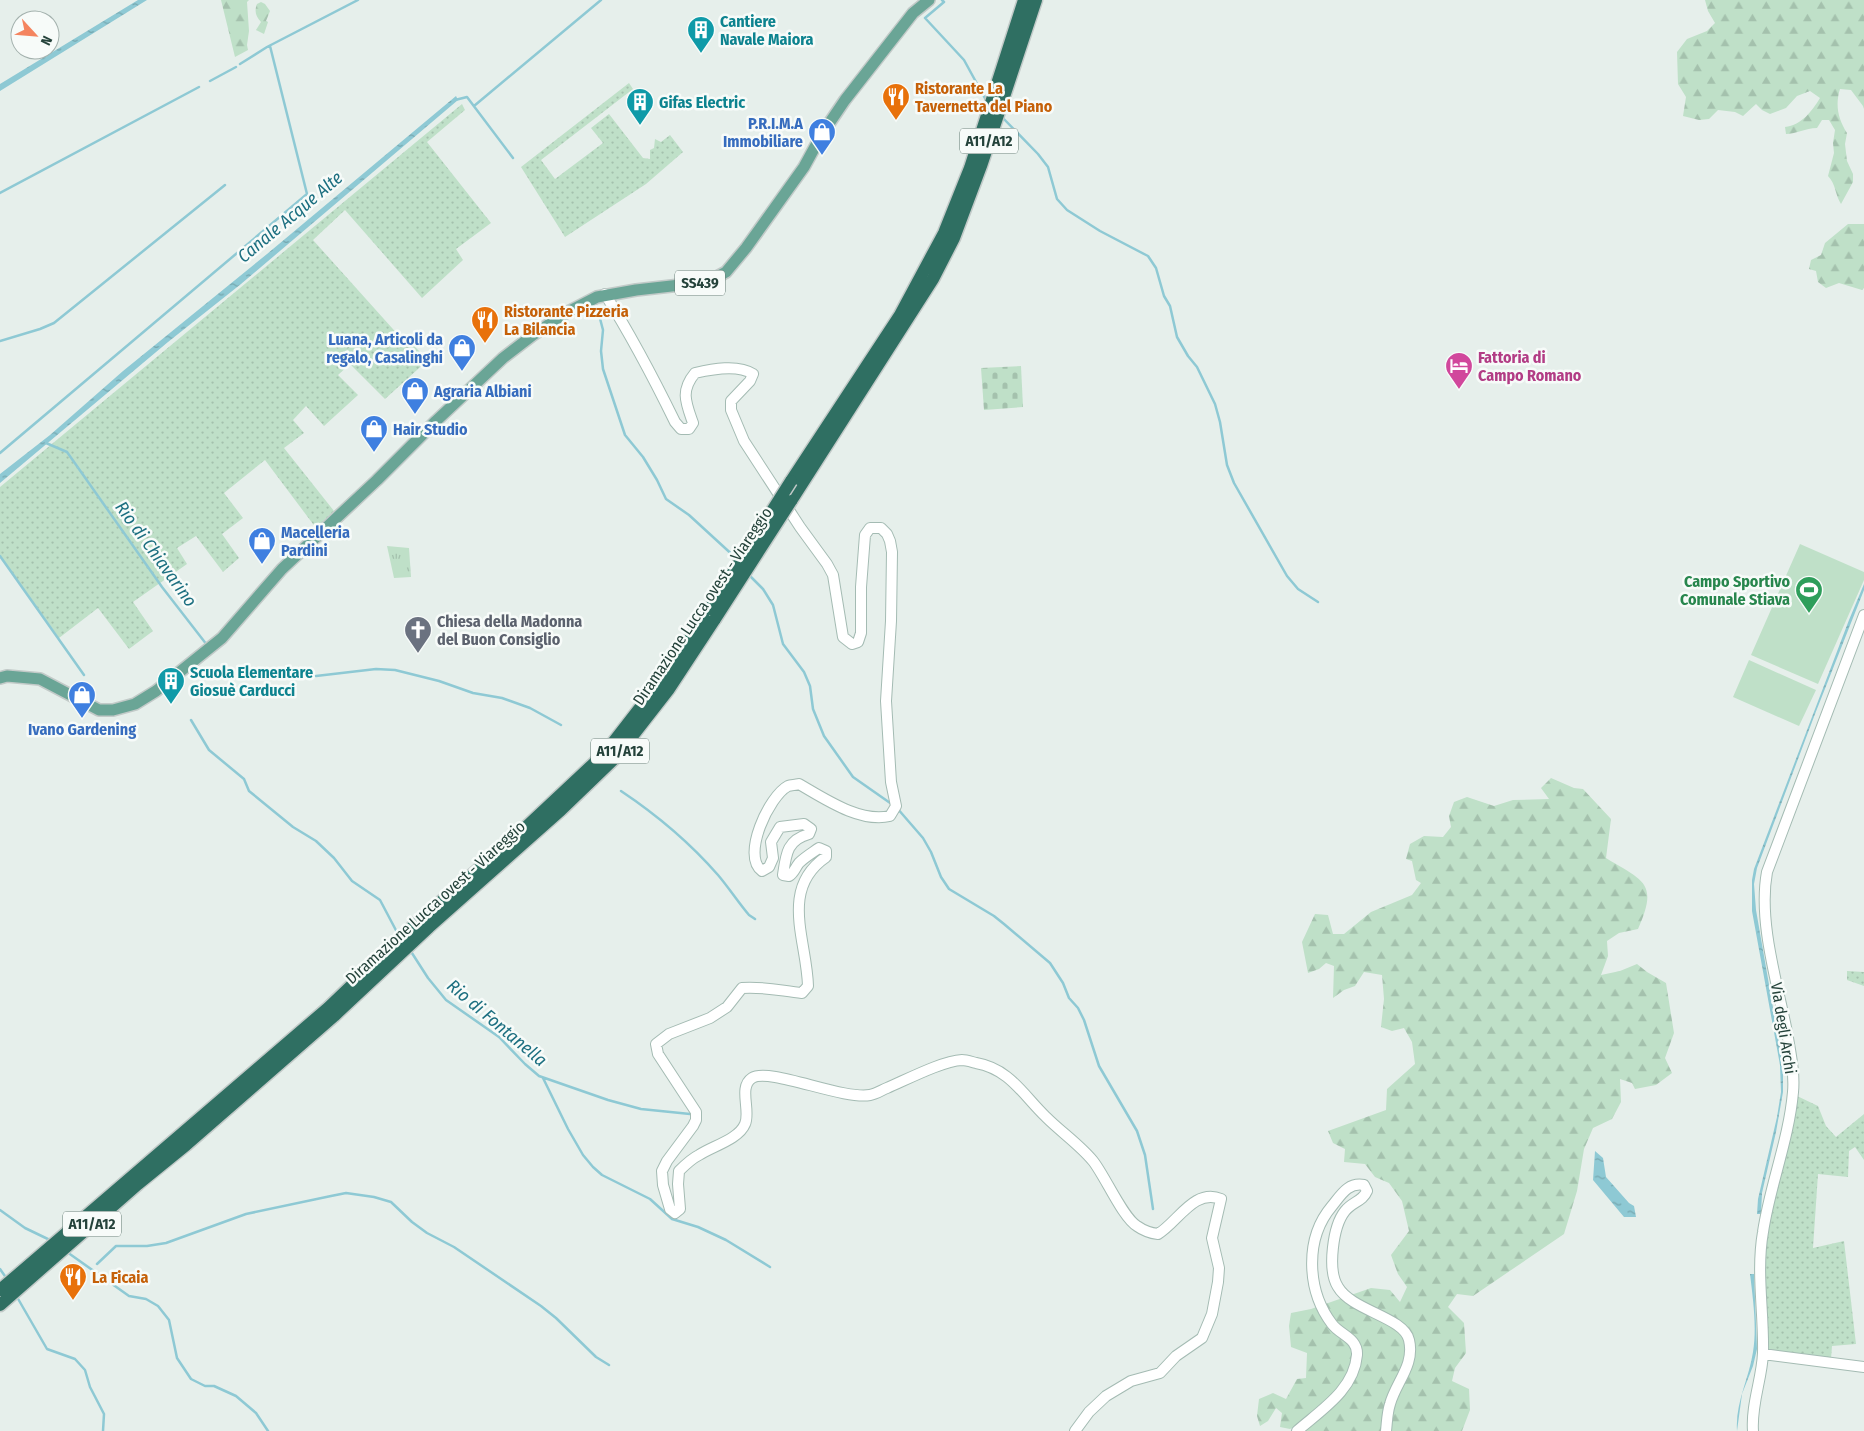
<svg xmlns="http://www.w3.org/2000/svg" width="1864" height="1431" viewBox="0 0 1864 1431" font-family="'Fira Sans Condensed',sans-serif">
	<style>
		.grass { fill: url(#grass-dots) }
		.forest { fill: url(#forest-firs) }
		.cemetery { fill: url(#cemetery-stones) }
		.park { fill: url(#park-tufts) }
		.pitch { fill: #bfe0c8 }
		.water { fill: url(#water-ripples) }
		.lines { fill: none; stroke-linecap: round; stroke-linejoin: round }
		.stream { stroke: #8ec9d4; stroke-width: 2.5 }
		.secondary-casing { stroke: #a4bbb3; stroke-width: 12 }
		.primary-casing { stroke: #c2cac8; stroke-width: 14 }
		.highway-casing { stroke: #c2cac8; stroke-width: 15 }
		.secondary { stroke: #fff; stroke-width: 10 }
		.primary { stroke: #6aa596; stroke-width: 11 }
		.highway { stroke: #2f6f62; stroke-width: 12 }
		.highway-bridge-casing { stroke: #c2cac8; stroke-width: 15; stroke-linecap: butt }
		.highway-bridge { stroke: #2f6f62; stroke-width: 12 }
		.labels { text-anchor: middle; stroke-width: 5; stroke-linejoin: round; paint-order: stroke }
		.shield { fill: #f7fbf9; stroke: #637a73; stroke-width: 1 }
		.shield-label { font-size: 15px; font-weight: bold; fill: #24423a }
		.culture-label { font-size: 16px; font-weight: bold; fill: #0d838f; stroke: #f7fbf9; text-anchor: start }
		.food-label { font-size: 16px; font-weight: bold; fill: #c56008; stroke: #f7fbf9; text-anchor: start }
		.shop-label { font-size: 16px; font-weight: bold; fill: #366cbe; stroke: #f7fbf9; text-anchor: start }
		.hotel-label { font-size: 16px; font-weight: bold; fill: #b23c85; stroke: #f7fbf9; text-anchor: start }
		.leisure-label { font-size: 16px; font-weight: bold; fill: #27864d; stroke: #f7fbf9; text-anchor: end }
		.street-label { font-size: 16px; fill: #24423a; stroke: #f7fbf9 }
		.worship-label { font-size: 16px; font-weight: bold; fill: #5b616d; stroke: #f7fbf9; text-anchor: start }
		.water-label { font-size: 18px; font-style: italic; fill: #1c6f80; stroke: #f7fbf9 }
	</style>
	<defs>
		<pattern id="grass-dots" width="8" height="8" patternUnits="userSpaceOnUse" patternTransform="scale(1.25)"><rect width="8" height="8" fill="#bfe0c8"/><path d="M2 2h.1M6 6h.1" fill="none" stroke="#a4c1ad" stroke-width="1.8" stroke-linecap="round"/></pattern>
		<pattern id="forest-firs" width="22" height="20" patternUnits="userSpaceOnUse" patternTransform="scale(1.25)"><rect width="22" height="20" fill="#bfe0c8"/><path d="M5 1l3.5 6h-7zM16 11l3.5 6h-7z" fill="#a4c1ad"/></pattern>
		<pattern id="cemetery-stones" width="16" height="16" patternUnits="userSpaceOnUse" patternTransform="scale(1.25)"><rect width="16" height="16" fill="#bfe0c8"/><path d="M2 7V4a2 2 0 0 1 4 0v3zM10 15v-3a2 2 0 0 1 4 0v3z" fill="#a4c1ad"/></pattern>
		<pattern id="park-tufts" width="24" height="20" patternUnits="userSpaceOnUse" patternTransform="scale(1.25)"><rect width="24" height="20" fill="#bfe0c8"/><path d="M3 7l-1-3M5 7V3M7 7l1-3M15 17l-1-3M17 17v-4M19 17l1-3" fill="none" stroke="#a4c1ad"/></pattern>
		<pattern id="water-ripples" width="26" height="14" patternUnits="userSpaceOnUse" patternTransform="scale(1.25)"><rect width="26" height="14" fill="#8ec9d4"/><path d="M2 4q2-2 4 0t4 0M15 11q2-2 4 0t4 0" fill="none" stroke="#74a5ad"/></pattern>
	</defs>
	<rect width="100%" height="100%" fill="#e6efeb"/>
	<path class="grass" d="M629 83 633 89 541 160 555 179 603 143 591 128 609 114 643 158 650 159V150L654 148 655 139 661 142 670 135 683 152 646 184 565 237 521 167Z
		M462 104 465 110 427 142 491 223 456 249 463 260 422 298 345 210 313 240 401 338 404 336 428 360 385 399 350 364 338 375 358 395 324 426 306 406 293 420 304 433 284 448 334 511 316 528 265 460 224 493 243 518 222 534 239 558 223 572 196 536 177 548 187 564 133 602 153 631 129 649 98 608 59 638 0 555V487Z
		M1847 971 1864 972V986L1847 980Z
		M1795 1095 1818 1106 1826 1126 1836 1137 1864 1114V1160L1855 1147 1849 1151 1848 1177 1818 1174 1813 1248 1844 1241 1856 1344 1832 1346 1831 1359 1767 1350 1765 1287V1235Z"/>
	<path class="forest" d="M221 0H249L247 2 249 31 247 45 248 50 235 57Z
		M1705 0H1864V109L1863 106 1851 90 1840 89C1835 105 1838 119 1847 133L1845 144 1847 161 1853 174V182L1841 204C1835 195 1836 184 1828 176L1834 153 1833 143 1835 130 1829 120H1822L1817 128C1805 128 1797 134 1786 134L1785 127C1802 125 1812 111 1820 98L1810 91 1797 96 1786 108 1770 114 1762 110 1756 104 1743 116 1735 112 1718 110 1709 119 1699 120 1683 116 1686 97 1678 84 1677 52 1687 39 1707 31 1715 23 1708 11Z
		M261 2 265 4 270 11 266 21 268 22 264 34 256 30 261 22C256 16 254 12 257 4Z
		M1848 224H1864V288L1862 290 1839 283 1826 288 1818 282 1816 271 1809 269 1811 260 1821 255 1825 243Z
		M1551 778 1574 788 1583 789 1611 819 1606 858C1643 881 1659 882 1638 929L1619 933 1607 941 1608 956 1601 975 1620 971 1637 964 1647 972 1666 983 1674 1033 1665 1058 1672 1073 1656 1085 1635 1089 1632 1083 1620 1079 1621 1102 1612 1119 1593 1128 1584 1149 1577 1191 1564 1234 1473 1296 1457 1294 1448 1307 1464 1323 1466 1353 1455 1368 1452 1381 1469 1389 1470 1410 1462 1431H1297L1295 1426 1290 1429 1280 1427 1282 1413 1276 1408 1268 1421 1260 1426 1257 1416 1259 1399 1273 1393 1286 1399 1297 1379 1306 1378 1307 1353 1291 1347 1289 1326 1291 1313 1311 1309 1371 1288 1390 1290 1400 1302 1407 1287 1398 1274 1391 1255 1409 1231 1402 1201 1389 1183 1375 1177 1365 1164 1344 1162 1345 1149 1333 1143 1328 1131 1386 1110 1387 1089 1415 1064 1412 1042 1404 1028 1392 1031 1381 1027 1384 999 1382 975 1364 972 1355 986 1344 990 1333 998 1334 966 1326 963 1319 969 1308 973 1302 942 1315 914 1328 915 1333 934H1344L1371 912 1412 895 1421 883 1416 880 1412 861 1406 859 1410 844 1424 836 1443 837 1451 827 1449 816 1454 802 1467 797 1494 806 1513 800 1549 799 1541 788Z"/>
	<path class="cemetery" d="M1021 366 1023 407 984 410 981 368Z"/>
	<path class="park" d="M387 546 409 548 411 577 394 578Z"/>
	<path class="pitch" d="M1800 544 1864 572V580L1818 684 1751 655Z
		M1749 660 1816 690 1799 726 1733 697Z"/>
	<path class="water" d="M138 0H147L0 91V84Z
		M456 96 458 100 241 284 168 342 0 483V474L50 435 123 371 267 254Z
		M1864 584V590L1815 714 1757 868 1754 884 1756 910 1783 1065V1092L1776 1132 1762 1193 1761 1214H1757L1758 1199 1777 1117 1781 1092 1780 1065 1752 911V880L1754 869 1849 620Z
		M1595 1151 1603 1158 1606 1177 1629 1203 1634 1206 1636 1217H1624L1593 1180Z
		M1750 1274H1754L1757 1349 1753 1366 1742 1394 1737 1431C1735 1403 1749 1379 1753 1352 1757 1327 1753 1299 1750 1274Z"/>
	<g class="lines">
		<path class="stream" d="M942 0 944 2 925 18 964 60 987 102
			M240 64 267 47 358 0
			M210 81 236 67
			M455 100 467 97 513 158
			M474 106 601 0
			M1001 116 1038 154 1048 167 1057 199 1067 210 1100 231 1148 256 1156 268 1164 296 1170 306 1177 337 1188 356 1197 367 1215 404 1220 422 1227 465 1234 483 1287 576 1298 589 1318 602
			M0 193 199 87
			M597 307 603 330 601 351 603 369 625 435 643 457 657 480 666 499 689 515 737 559
			M0 341 40 329 54 323 225 185
			M46 443 67 452 162 587 207 645
			M0 453 307 194 270 46
			M0 556 84 675
			M749 575 763 589 773 605 783 644 804 672 810 686 813 709 824 736 853 777 893 805
			M316 676 376 669 395 670 439 681 473 693 502 698 530 708 561 725
			M191 720 209 750 244 779 249 791 293 827 316 841 334 858 352 881 380 900 399 936
			M621 791C657 815 690 843 718 875 729 888 738 902 749 915L755 919
			M897 808 923 838 931 852 941 877 949 889 994 916 1004 924 1050 963 1063 983 1069 998 1078 1008 1084 1020 1099 1066 1137 1131 1145 1155 1153 1209
			M410 950 428 978 446 1000 499 1037 525 1064 539 1076 608 1100 641 1109 690 1114
			M543 1078 568 1129 583 1155 593 1167 602 1175 650 1199 672 1219 698 1227 726 1240 770 1267
			M0 1210 25 1228 52 1241
			M67 1252 129 1296 146 1299 158 1306 169 1320 177 1358 191 1379 205 1386H214L236 1396 256 1413 268 1431
			M97 1264 116 1246H147L166 1243 246 1214 331 1196 346 1193 374 1197 391 1202 412 1222 427 1233 454 1247 541 1306 556 1318 596 1357 609 1365
			M0 1269 7 1279
			M17 1297 47 1349 75 1359 85 1370 90 1387 104 1414 103 1431"/>
		<defs>
			<path id="secondary" d="M605 294C632 337 653 377 675 422L681 429H689L693 423C686 403 680 391 695 373 712 369 738 364 753 374L750 381 731 401V410L744 441 800 527 827 564 833 575 843 637 852 644 858 642 861 633V587L865 535 870 528H881L887 534 890 541 892 552 891 621 886 701 891 782 896 806 890 816C860 823 825 799 799 784 796 785 791 785 788 786 769 796 741 856 762 871L769 867 773 858 771 842 780 827 804 824 811 829 809 834C787 840 786 854 783 875L789 876C794 873 795 868 799 863 805 857 812 853 819 848L826 851V857C779 889 807 941 808 986L802 993C782 991 761 986 742 988L727 1007 710 1018 669 1034 656 1044 658 1054 696 1112V1120L693 1126 667 1161 662 1171 663 1185 670 1209 675 1213 680 1209 678 1184 679 1171C685 1165 691 1159 699 1155 713 1146 739 1139 745 1124 751 1111 738 1087 752 1078 769 1067 842 1100 870 1095 876 1094 882 1090 887 1088 906 1080 942 1061 962 1060 966 1060 972 1062 976 1063 1010 1069 1023 1095 1046 1117 1061 1132 1080 1145 1093 1161 1105 1176 1123 1218 1137 1226 1144 1231 1150 1233 1158 1234 1178 1222 1194 1188 1221 1199L1212 1238 1219 1268 1218 1282 1212 1314 1202 1338 1176 1356 1160 1373 1131 1381 1106 1396 1089 1412 1075 1431
				M1763 1354 1864 1367
				M1297 1431C1321 1410 1354 1390 1357 1355 1358 1338 1340 1335 1332 1324 1307 1291 1304 1239 1332 1206 1341 1195 1348 1182 1364 1185L1367 1191C1363 1201 1352 1202 1345 1211 1333 1226 1327 1270 1338 1287 1352 1311 1404 1317 1409 1340 1415 1365 1396 1382 1390 1404 1387 1413 1387 1423 1386 1431
				M1753 1431C1751 1404 1762 1379 1763 1353 1764 1312 1756 1272 1763 1232 1770 1185 1789 1139 1793 1092 1795 1072 1790 1051 1787 1032 1777 982 1758 921 1767 872L1864 615"/>
			<path id="primary" d="M0 678 7 676 40 679 99 710H113L135 704 156 691 222 638 282 569 377 480 436 421 503 358 533 335 566 313 597 297 636 290 698 283 715 278 726 272 746 248 804 167 822 134 845 100 913 13 929 0"/>
			<path id="highway" d="M791 481 900 315 944 233 970 168 1024 0
				M791 501 933 279 954 238 981 166 1036 0
				M0 1290 328 1008 420 920 507 845 605 753 657 686 710 609
				M0 1305 138 1184 186 1145 334 1016 429 927 561 810 616 757 669 689 715 619"/>
		</defs>
		<use href="#secondary" class="secondary-casing"/>
		<use href="#primary" class="primary-casing"/>
		<use href="#highway" class="highway-casing"/>
		<use href="#secondary" class="secondary"/>
		<use href="#primary" class="primary"/>
		<use href="#highway" class="highway"/>
		<defs>
			<path id="highway-bridge" d="M710 609 791 481
				M715 619 791 501"/>
		</defs>
		<use href="#highway-bridge" class="highway-bridge-casing"/>
		<use href="#highway-bridge" class="highway-bridge"/>
	</g>
	<defs>
		<symbol id="building-pin" viewBox="-11 -11 22 30"><path d="M0 17L-7.5 6A9.5 9.5 0 1 1 7.5 6Z" fill="#0f9aa8" stroke="#f7fbf9"/><path d="M-4-6H4V6H1V3H-1V6H-4ZM-2.5-4.3h1.7v1.8h-1.7ZM.8-4.3h1.7v1.8H.8ZM-2.5-1h1.7V.8h-1.7ZM.8-1h1.7V.8H.8Z" fill="#fff"/></symbol>
		<symbol id="restaurant-pin" viewBox="-11 -11 22 30"><path d="M0 17L-7.5 6A9.5 9.5 0 1 1 7.5 6Z" fill="#e8710a" stroke="#f7fbf9"/><path d="M-5-6h1v4h1v-4h1v4h1v-4h1v5L-1.5 .5V6h-2V.5L-5-1ZM5-6V6H3V1.5H1.5Q1.5-4 5-6Z" fill="#fff"/></symbol>
		<symbol id="shop-pin" viewBox="-11 -11 22 30"><path d="M0 17L-7.5 6A9.5 9.5 0 1 1 7.5 6Z" fill="#3f7fe0" stroke="#f7fbf9"/><path d="M-5-2.5h2.3a2.7 3.5 0 0 1 5.4 0H5L5.5 6h-11ZM-1.5-2.5h3a1.5 2.3 0 0 0-3 0Z" fill="#fff"/></symbol>
		<symbol id="hotel-pin" viewBox="-11 -11 22 30"><path d="M0 17L-7.5 6A9.5 9.5 0 1 1 7.5 6Z" fill="#d1479c" stroke="#f7fbf9"/><path d="M-6-4.5h1.5V1H6V5H4.5V3h-9V5H-6ZM-4 0a1.8 1.8 0 1 1 3.6 0ZM.5 0V-2.5h3Q6-2.5 6 0Z" fill="#fff"/></symbol>
		<symbol id="stadium-pin" viewBox="-11 -11 22 30"><path d="M0 17L-7.5 6A9.5 9.5 0 1 1 7.5 6Z" fill="#2e9e5b" stroke="#f7fbf9"/><path d="M0-5a6.5 5 0 1 0 0 10a6.5 5 0 1 0 0-10ZM-3.5-1.8h7v3.6h-7Z" fill="#fff"/></symbol>
		<symbol id="church-pin" viewBox="-11 -11 22 30"><path d="M0 17L-7.5 6A9.5 9.5 0 1 1 7.5 6Z" fill="#6b7280" stroke="#f7fbf9"/><path d="M-1.2-6h2.4v3.5h3.3v2.4h-3.3V6h-2.4V-.1h-3.3v-2.4h3.3Z" fill="#fff"/></symbol>
	</defs>
	<g fill-rule="evenodd">
		<use href="#building-pin" x="685" y="14" width="32" height="43"/>
		<use href="#restaurant-pin" x="880" y="81" width="32" height="43"/>
		<use href="#building-pin" x="624" y="86" width="32" height="43"/>
		<use href="#shop-pin" x="806" y="116" width="32" height="43"/>
		<use href="#restaurant-pin" x="469" y="304" width="32" height="43"/>
		<use href="#shop-pin" x="446" y="332" width="32" height="43"/>
		<use href="#hotel-pin" x="1443" y="350" width="32" height="43"/>
		<use href="#shop-pin" x="399" y="375" width="32" height="43"/>
		<use href="#shop-pin" x="358" y="413" width="32" height="43"/>
		<use href="#shop-pin" x="246" y="525" width="32" height="43"/>
		<use href="#stadium-pin" x="1793" y="574" width="32" height="43"/>
		<use href="#church-pin" x="402" y="614" width="32" height="43"/>
		<use href="#building-pin" x="155" y="665" width="32" height="43"/>
		<use href="#shop-pin" x="66" y="679" width="32" height="43"/>
		<use href="#restaurant-pin" x="57" y="1261" width="32" height="43"/>
	</g>
	<g class="labels">
		<g class="shield">
			<rect x="960" y="128.5" width="58" height="25" rx="4"/>
			<rect x="675" y="270.5" width="50" height="25" rx="4"/>
			<rect x="591" y="738.5" width="58" height="25" rx="4"/>
			<rect x="63" y="1211.5" width="58" height="25" rx="4"/>
		</g>
		<g class="shield-label">
			<text x="989" y="146">A11/A12</text>
			<text x="700" y="288">SS439</text>
			<text x="620" y="756">A11/A12</text>
			<text x="92" y="1229">A11/A12</text>
		</g>
		<g class="culture-label">
			<text x="720" y="27">Cantiere<tspan x="720" dy="18">Navale Maiora</tspan></text>
			<text x="659" y="108">Gifas Electric</text>
			<text x="190" y="678">Scuola Elementare<tspan x="190" dy="18">Giosuè Carducci</tspan></text>
		</g>
		<g class="food-label">
			<text x="915" y="94">Ristorante La<tspan x="915" dy="18">Tavernetta del Piano</tspan></text>
			<text x="504" y="317">Ristorante Pizzeria<tspan x="504" dy="18">La Bilancia</tspan></text>
			<text x="92" y="1283">La Ficaia</text>
		</g>
		<g class="shop-label">
			<text x="803" y="129" text-anchor="end">P.R.I.M.A<tspan x="803" dy="18">Immobiliare</tspan></text>
			<text x="443" y="345" text-anchor="end">Luana, Articoli da<tspan x="443" dy="18">regalo, Casalinghi</tspan></text>
			<text x="434" y="397">Agraria Albiani</text>
			<text x="393" y="435">Hair Studio</text>
			<text x="281" y="538">Macelleria<tspan x="281" dy="18">Pardini</tspan></text>
			<text x="82" y="735" text-anchor="middle">Ivano Gardening</text>
		</g>
		<g class="hotel-label">
			<text x="1478" y="363">Fattoria di<tspan x="1478" dy="18">Campo Romano</tspan></text>
		</g>
		<g class="leisure-label">
			<text x="1790" y="587">Campo Sportivo<tspan x="1790" dy="18">Comunale Stiava</tspan></text>
		</g>
		<g class="street-label">
			<text transform="translate(702 606) rotate(-56)" y="6">Diramazione Lucca ovest - Viareggio</text>
			<text transform="translate(435 902) rotate(-42)" y="6">Diramazione Lucca ovest - Viareggio</text>
			<text transform="translate(1784 1028) rotate(81)" y="6">Via degli Archi</text>
		</g>
		<g class="worship-label">
			<text x="437" y="627">Chiesa della Madonna<tspan x="437" dy="18">del Buon Consiglio</tspan></text>
		</g>
		<g class="water-label">
			<text transform="translate(290 217) rotate(-40)" y="6">Canale Acque Alte</text>
			<text transform="translate(156 554) rotate(54)" y="6">Rio di Chiavarino</text>
			<text transform="translate(497 1023) rotate(40)" y="6">Rio di Fontanella</text>
		</g>
	</g>
	<g transform="translate(35 35) rotate(116)"><circle r="24" fill="#f7fbf9" stroke="#a3b1ad"/>
	<path d="M0-4L9 19L0 12L-9 19Z" fill="#f4845f"/>
	<text y="-8" font-size="14" font-weight="bold" text-anchor="middle" fill="#24423a">N</text>
	</g>
</svg>
